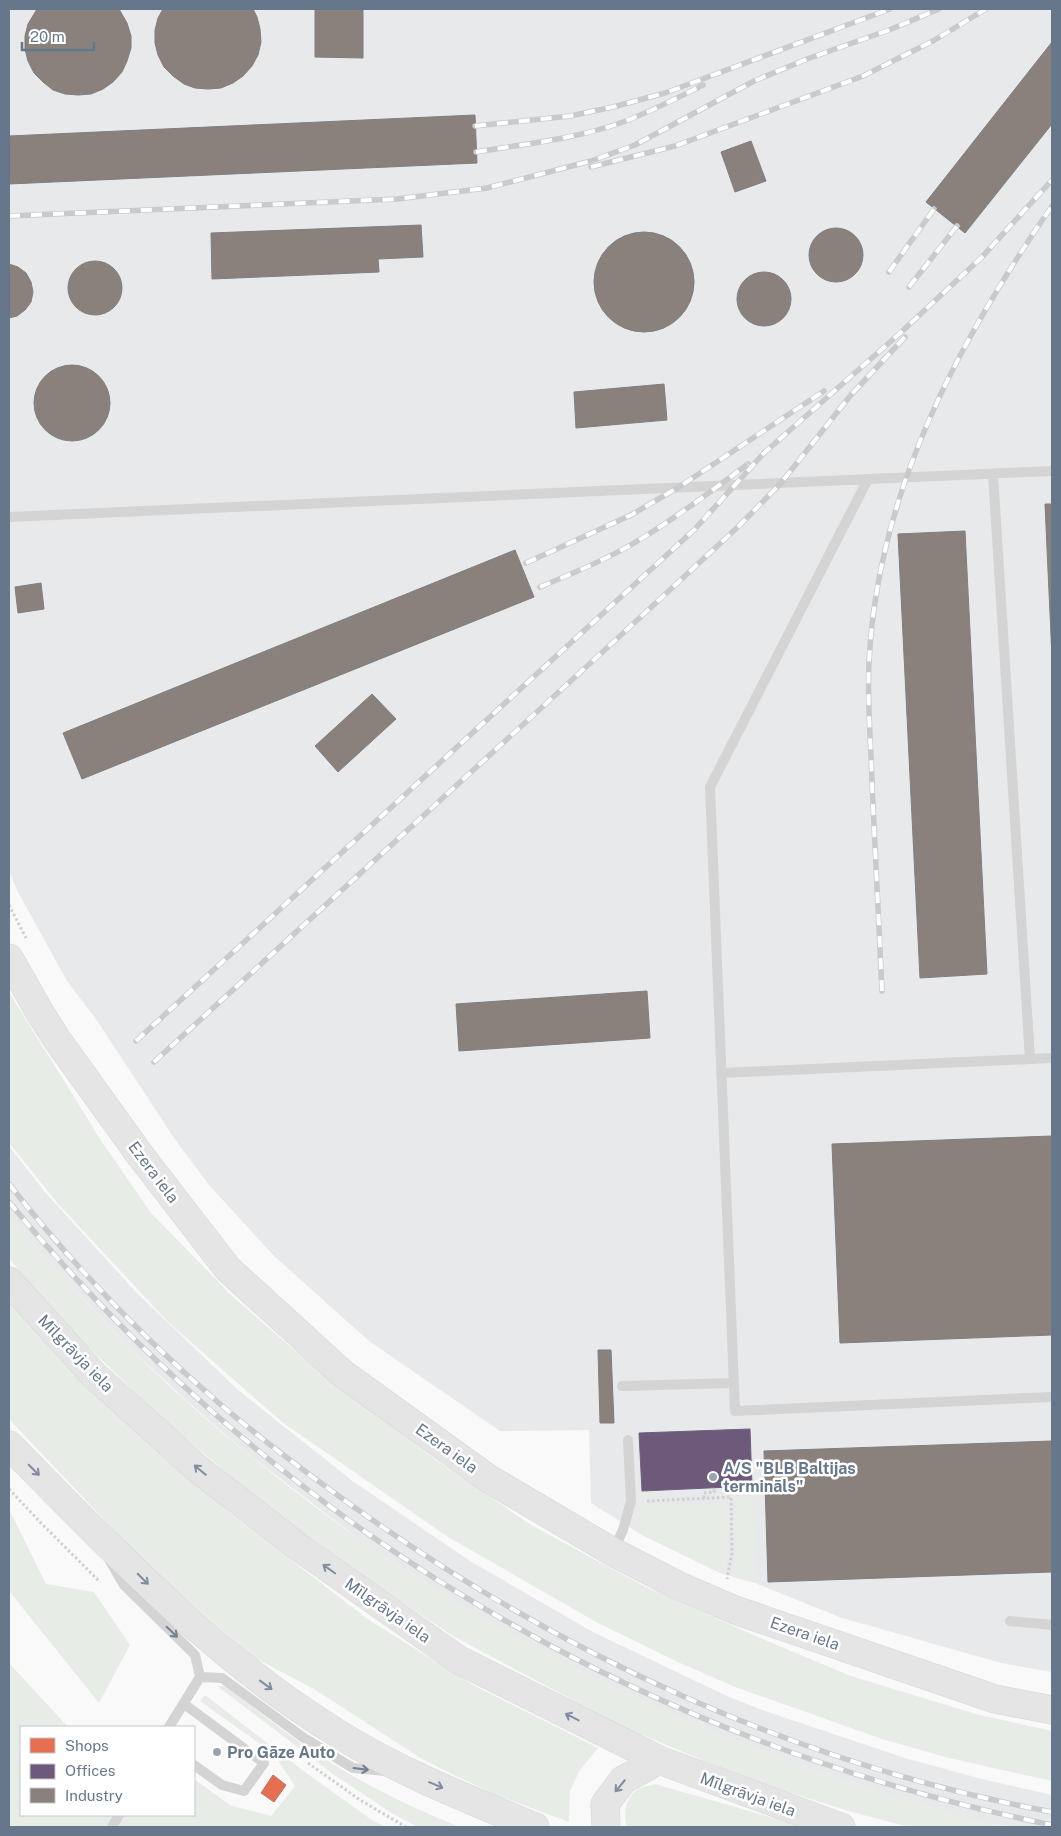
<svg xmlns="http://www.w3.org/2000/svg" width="1061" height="1836" viewBox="0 0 1061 1836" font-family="'Public Sans',sans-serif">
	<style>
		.built { fill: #e8e9ea }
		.green { fill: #e8ece7 }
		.shops { fill: #e76f51; stroke: #c07163 }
		.offices { fill: #6d597a; stroke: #6b627f }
		.industry { fill: #8a817c; stroke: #7f7e81 }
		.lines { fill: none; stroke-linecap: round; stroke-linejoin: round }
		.secondary-casing { stroke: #d4d6d8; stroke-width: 29 }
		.primary-casing { stroke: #d5d6d8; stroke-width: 29 }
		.path { stroke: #cfd0d2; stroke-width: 3; stroke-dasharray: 2.5 2.5; stroke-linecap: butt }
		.lane { stroke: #d4d4d5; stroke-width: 10 }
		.secondary { stroke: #e5e5e5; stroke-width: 28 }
		.primary { stroke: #e5e5e5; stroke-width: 28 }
		.rail-casing { stroke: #c9cacc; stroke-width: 5.5 }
		.rail { stroke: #fff; stroke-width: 4; stroke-dasharray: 11; stroke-linecap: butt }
		.oneway { stroke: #7f8d9e }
		.oneway2 { stroke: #718093 }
		.poi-dot { fill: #99a4b2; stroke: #fff; stroke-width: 2 }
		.labels { text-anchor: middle; stroke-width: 5; stroke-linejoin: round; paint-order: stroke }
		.street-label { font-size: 16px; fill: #66778c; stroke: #fff }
		.poi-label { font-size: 16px; font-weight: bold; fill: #66778c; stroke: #fff; text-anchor: start }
	</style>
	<rect width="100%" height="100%" fill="#f9f9f9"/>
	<path class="built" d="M9 9H1052V1672L1001 1663 839 1617 755 1583 720 1573 642 1535 591 1503 589 1430 500 1431 369 1341 274 1256 209 1185 174 1138 96 1019 67 981 18 892 9 871Z
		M9 1146 45 1192 136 1292 238 1390 354 1482 470 1561 593 1632 729 1697 768 1712 908 1759 982 1779 1052 1795V1827H1008L971 1820 835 1778 695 1725 599 1681 488 1622 372 1549 249 1455 189 1403 132 1350 54 1268 9 1216Z"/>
	<path class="green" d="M9 992 102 1142 151 1213 231 1295 330 1381 442 1464 531 1525 644 1586 758 1637 851 1676 976 1714 1052 1731V1781L949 1758 882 1739 735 1687 680 1663 598 1623 448 1537 282 1422 168 1322 59 1205 9 1143Z
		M9 1216C48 1261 88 1305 130 1348 203 1421 286 1487 370 1547 391 1562 414 1575 436 1589 544 1657 659 1712 780 1757 819 1772 859 1785 899 1797 935 1809 971 1820 1008 1827H909L852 1812 753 1781 623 1727 453 1636 301 1535 165 1421 58 1318 9 1258Z
		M9 1302 82 1380 144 1439 230 1513 369 1620 475 1686 598 1748 580 1770 570 1791 569 1822 493 1794 422 1759 314 1689 255 1658 150 1568 9 1419Z
		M753 1496 755 1583 733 1577 736 1552 735 1497Z
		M726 1503C729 1528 729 1549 724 1574L642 1535 640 1505Z
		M9 1509 46 1584 94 1592 130 1645 99 1703 9 1591Z
		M9 1663 68 1727H21V1815H194V1779L230 1805 271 1816 295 1786 273 1753 200 1701 205 1695 309 1775 372 1820 386 1827H9Z
		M217 1686H223L229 1689C256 1709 283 1731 311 1750 357 1781 409 1807 460 1827H418L393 1814 333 1774Z
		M655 1784 805 1827H627C623 1814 625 1795 640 1788 644 1786 650 1786 655 1784Z"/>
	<path class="shops" d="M273 1775 286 1785 274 1802 261 1793Z"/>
	<path class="offices" d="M750 1429 752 1486 642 1491 639 1433Z"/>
	<path class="industry" d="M37 9H119L127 23 131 36V48L127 61 122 72 113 82 103 89 91 94 78 95 65 94 53 90 43 82 34 73 28 61 25 49V36L28 24Z
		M163 9H253L257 17 260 29 261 42 258 55 252 66 243 76 233 83 221 88 208 89 195 88 184 84 173 76 164 67 158 55 155 43V30L158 18Z
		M315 9H363V58L315 57Z
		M1052 42V124L965 233 926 202Z
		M475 115 477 163 9 184V136Z
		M751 141 766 181 735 192 721 152Z
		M421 225 423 257 378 259 379 272 212 279 211 233Z
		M809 255a27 27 0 1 1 54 0a27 27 0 1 1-54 0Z
		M594 282a50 50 0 1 1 100 0a50 50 0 1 1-100 0Z
		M68 288a27 27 0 1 1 54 0a27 27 0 1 1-54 0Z
		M9 264 18 267 26 273 31 282 33 292 31 302 25 310 17 316 9 318Z
		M737 299a27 27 0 1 1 54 0a27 27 0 1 1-54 0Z
		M34 403a38 38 0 1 1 76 0a38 38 0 1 1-76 0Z
		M664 384 667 420 576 428 574 392Z
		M1045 504H1052V658Z
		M965 531 987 974 920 978 898 534Z
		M515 550 534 597 82 779 63 733Z
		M41 583 44 609 18 613 15 587Z
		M372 694 396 719 338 772 315 746Z
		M647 991 650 1038 459 1051 456 1004Z
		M1052 1136V1335L840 1343 832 1144Z
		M598 1350H611L614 1423H600Z
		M1052 1441V1572L768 1582 764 1451Z"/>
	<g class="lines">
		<defs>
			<path id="secondary" d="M9 958 39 1011 58 1041 140 1155 228 1269 342 1373 489 1479 613 1552 677 1585 735 1610 995 1699 1052 1710"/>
			<path id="primary" d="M9 1281 94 1375 198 1469 297 1546 459 1660 659 1760 841 1827
				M9 1445C111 1548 212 1656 337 1733 399 1772 468 1799 535 1827
				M606 1827 605 1804 623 1780 659 1760"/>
		</defs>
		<use href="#secondary" class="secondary-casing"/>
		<use href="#primary" class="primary-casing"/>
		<path class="path" d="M9 905 26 938
			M9 1489 41 1523 100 1582
			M704 1498V1493L714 1492V1488
			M647 1501 731 1497 732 1553 727 1579
			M308 1763 360 1800 406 1827"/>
		<path class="lane" d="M993 474 1030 1059
			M868 479 710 787 735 1411 1052 1397
			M9 517 1052 471
			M721 1073 1052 1058
			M622 1386 734 1383
			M613 1551 623 1530 631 1501 628 1440
			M110 1561 124 1585 195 1655 200 1677 169 1727
			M1010 1621 1052 1625
			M200 1677 222 1678 304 1738 353 1768 386 1771
			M184 1704 264 1763 244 1791 222 1785 194 1765
			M112 1827 119 1815"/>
		<use href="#secondary" class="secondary"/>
		<use href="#primary" class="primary"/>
		<defs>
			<path id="rail" d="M475 126 570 116 613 107 665 93 890 9
				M476 152C525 144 576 139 623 122 650 112 677 98 703 85
				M591 167 675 146 863 76 933 41 986 9
				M9 216 397 199 487 188 591 161 635 145 754 81 807 59 889 30 939 9
				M889 272 934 209
				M909 287 957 226
				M526 563 631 515 679 487 824 391
				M540 587C576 572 612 557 644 537 680 515 714 489 748 464
				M882 991C879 922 875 852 872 783 871 743 867 702 869 663 877 493 958 342 1052 206
				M136 1041 694 530 764 453 898 335 981 258 1052 180
				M154 1062 632 625 740 525 781 483 850 396 905 337
				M9 1184C71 1263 144 1339 220 1404 263 1441 308 1474 354 1507 563 1656 799 1765 1052 1812
				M9 1202C278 1527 639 1741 1052 1825"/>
		</defs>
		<use href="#rail" class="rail-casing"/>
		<use href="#rail" class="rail"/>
	</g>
	<defs><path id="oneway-shaft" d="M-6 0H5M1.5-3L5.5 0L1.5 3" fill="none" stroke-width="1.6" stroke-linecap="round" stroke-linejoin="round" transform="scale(1.25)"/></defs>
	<g class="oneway">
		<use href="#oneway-shaft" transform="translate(34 1470) rotate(45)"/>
		<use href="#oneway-shaft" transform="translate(200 1470) rotate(-140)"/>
		<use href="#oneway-shaft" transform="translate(329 1569) rotate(-145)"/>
		<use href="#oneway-shaft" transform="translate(143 1579) rotate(45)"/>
		<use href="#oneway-shaft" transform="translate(266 1685) rotate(36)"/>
		<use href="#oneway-shaft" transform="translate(572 1717) rotate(-153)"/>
		<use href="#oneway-shaft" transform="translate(436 1785) rotate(23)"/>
		<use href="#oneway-shaft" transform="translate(620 1786) rotate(130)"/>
	</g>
	<g class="oneway2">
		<use href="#oneway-shaft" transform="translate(172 1632) rotate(44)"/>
		<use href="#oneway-shaft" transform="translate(361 1769) rotate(7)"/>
	</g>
	<g class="poi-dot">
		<circle cx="713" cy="1477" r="5"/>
		<circle cx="217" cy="1752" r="5"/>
	</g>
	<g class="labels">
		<g class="street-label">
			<text transform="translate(154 1172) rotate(53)" y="6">Ezera iela</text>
			<text transform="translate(76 1353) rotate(46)" y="6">Mīlgrāvja iela</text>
			<text transform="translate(447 1448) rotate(36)" y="6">Ezera iela</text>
			<text transform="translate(388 1610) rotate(35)" y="6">Mīlgrāvja iela</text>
			<text transform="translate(805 1633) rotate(19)" y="6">Ezera iela</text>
			<text transform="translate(748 1794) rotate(20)" y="6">Mīlgrāvja iela</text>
		</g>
		<g class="poi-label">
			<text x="723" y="1474">A/S "BLB Baltijas<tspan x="723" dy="18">termināls"</tspan></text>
			<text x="227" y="1758">Pro Gāze Auto</text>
		</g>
	</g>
	<rect width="1061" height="1836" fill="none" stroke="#66778c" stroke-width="20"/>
	<rect x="20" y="1726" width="175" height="90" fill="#ffffff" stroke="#c2c9d1"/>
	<rect x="30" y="1738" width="25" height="15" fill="#e76f51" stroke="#c2c9d1"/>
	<text x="65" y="1751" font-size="15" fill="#66778c">Shops</text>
	<rect x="30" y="1764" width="25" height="15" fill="#6d597a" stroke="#c2c9d1"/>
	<text x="65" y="1776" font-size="15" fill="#66778c">Offices</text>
	<rect x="30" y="1788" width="25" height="15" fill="#8a817c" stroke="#c2c9d1"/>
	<text x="65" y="1801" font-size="15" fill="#66778c">Industry</text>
	<path d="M22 42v8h72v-8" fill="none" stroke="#66778c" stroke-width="2.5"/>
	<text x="30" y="42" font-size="15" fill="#66778c" stroke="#ffffff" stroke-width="4" paint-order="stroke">20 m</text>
</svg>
